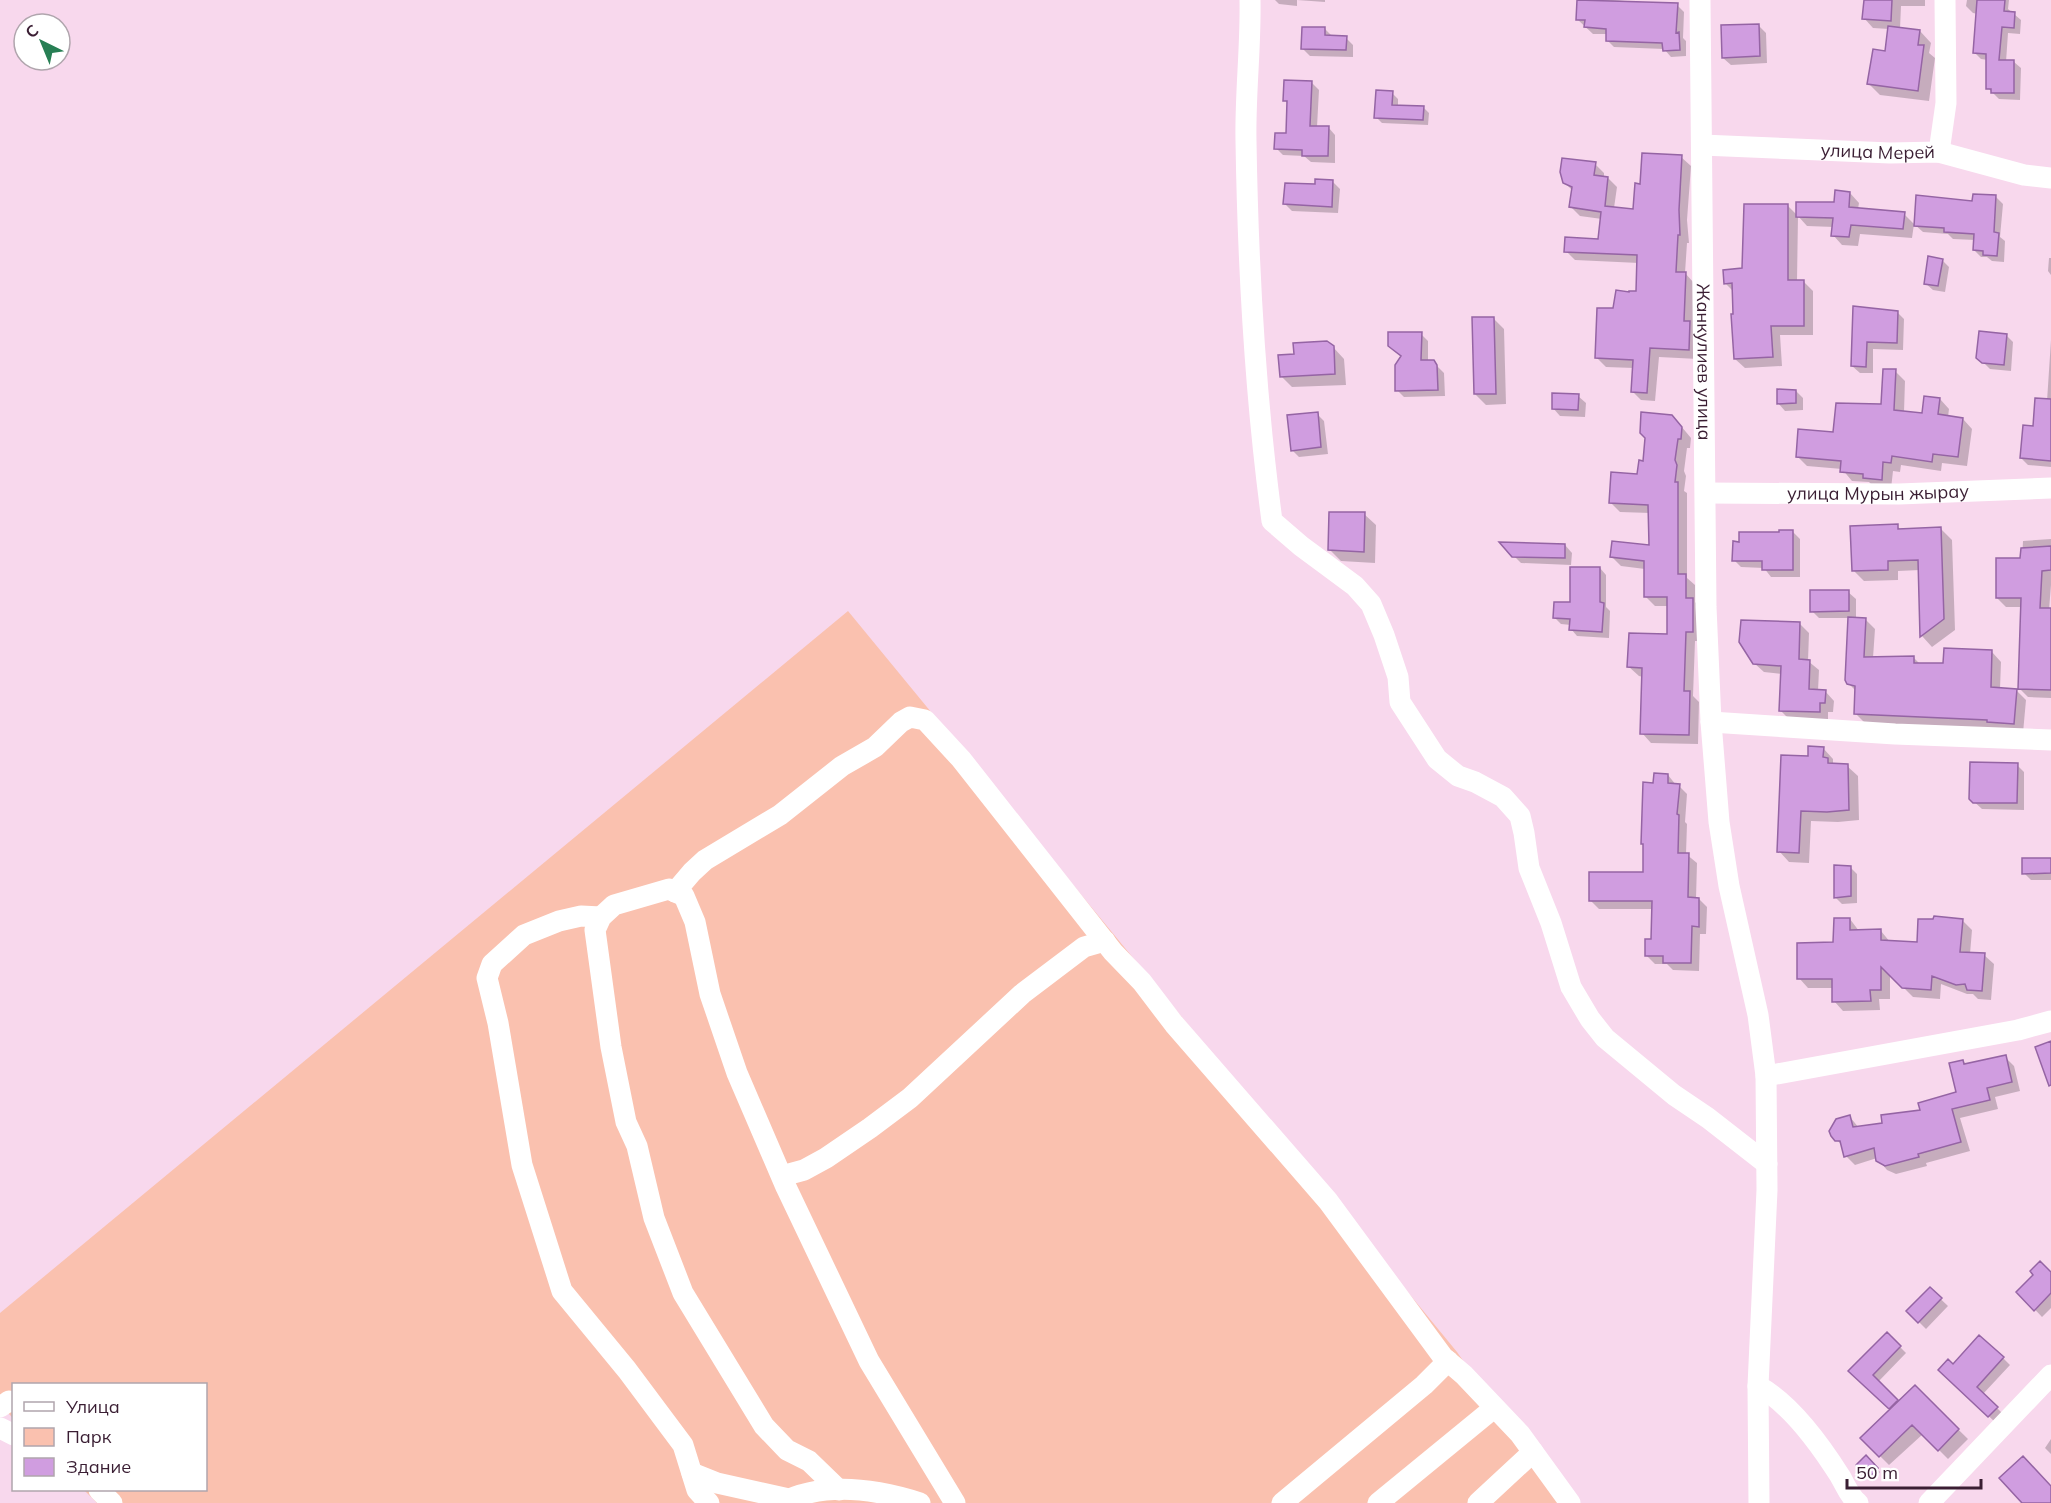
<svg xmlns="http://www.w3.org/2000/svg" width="2051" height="1503" viewBox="0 0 2051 1503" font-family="Mulish,sans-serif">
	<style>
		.green { fill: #fac1af }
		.shadow { fill: #0003 }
		.building { fill: #d09de0; stroke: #9564a4; stroke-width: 1.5 }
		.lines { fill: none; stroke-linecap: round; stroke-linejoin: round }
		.minor { stroke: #fff; stroke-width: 21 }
		.labels { text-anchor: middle; stroke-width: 4.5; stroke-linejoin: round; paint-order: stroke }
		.street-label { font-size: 18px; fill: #3a1e33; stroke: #fff }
	</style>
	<rect width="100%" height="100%" fill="#f8d8ed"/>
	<path class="green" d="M848 611 1457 1352 1563 1503H97L84 1490H206V1384H14L13 1418 0 1405V1313Z"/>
	<path class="shadow" d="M1275 0H1325V2L1297 0V6L1279 4Z
		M1578 0H1612L1677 5 1684 12 1683 38 1686 41V56L1671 57 1664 49 1614 47 1607 40 1608 34H1593L1577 19Z
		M1865 0H1925V6H1901L1900 29 1920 31 1931 43 1929 53 1935 58 1929 101 1880 95 1868 83 1886 52 1889 29 1873 28 1864 18Z
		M1967 0H2009L2008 9 2021 20 2020 34 2008 33 2006 62H2014L2021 68 2020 100 1999 99 1988 88V60L1981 59 1975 53 1978 14 1973 13 1966 6Z
		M1759 26 1766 33 1767 63 1731 65 1723 58Z
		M1325 29 1332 36 1346 38 1353 45V57L1310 56 1303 49Z
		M1311 82 1319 90 1317 127H1328L1335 135V163L1311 162 1304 156 1283 155 1276 148 1288 135V104L1285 100Z
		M1392 93 1398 99V106L1423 107 1429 113 1428 125 1382 123 1376 117Z
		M1681 157 1691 166 1687 220 1689 243H1687L1685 273 1694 283 1698 359 1659 357 1655 401 1641 400 1632 391 1634 368 1606 367 1596 357 1615 310 1637 292 1639 263 1575 260 1566 251 1599 241 1602 219 1580 216 1571 207 1573 191 1564 182 1595 164 1604 173V178H1608L1617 187 1614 208 1635 210 1641 185Z
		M1333 182 1340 189 1338 213 1292 211 1285 204 1316 186Z
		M1850 193 1859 203 1858 209 1904 214 1915 225 1974 203 1996 197 2003 204 2000 237 2005 241 2004 262 1992 261 1987 257H1981L1974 250 1975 240 1953 239 1948 234 1923 232 1914 224 1912 238 1860 234 1858 246 1842 245 1833 235 1834 227 1807 226 1798 216 1797 281H1803L1813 291V335H1780L1782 366 1745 368 1735 359 1734 292 1725 283 1744 270 1788 206 1798 216 1836 204Z
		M2049 258H2051V275L2048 271Z
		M1942 260 1949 267 1945 292 1933 290 1925 283Z
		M1854 308 1897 312 1904 319 1903 350 1873 349V373H1860L1852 366Z
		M1493 318 1504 329 1506 404 1486 405 1475 394Z
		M1421 334 1428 341V362H1433L1444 373 1445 396 1404 397 1397 390 1402 357 1389 346Z
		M2006 335 2013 342 2011 371 1990 369 1978 357Z
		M2051 340V467L2028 465 2021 458 2047 401Z
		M1333 347 1344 359 1346 385 1292 387 1281 376 1295 355Z
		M1895 371 1905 381 1904 412 1923 415 1940 399 1949 409 1948 417 1963 419 1972 429 1967 466 1942 463 1941 471 1901 465 1900 472 1893 471 1891 489 1874 487 1869 482 1852 481 1842 469 1807 466 1797 456 1883 406Z
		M1796 391 1803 398V410L1785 411 1778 403Z
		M1578 396 1586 403 1585 417 1560 416 1553 408Z
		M1317 414 1324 421 1328 454 1299 457 1292 450Z
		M1681 426 1691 438 1690 448H1687L1684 471 1686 476 1684 491 1687 493V578L1695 585V602L1702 609V641H1695L1693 696 1699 702 1698 744 1651 743 1642 733 1643 677 1639 676 1629 667 1668 636V606H1655L1646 597 1645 569 1621 566 1611 556 1650 547V513L1620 512 1610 502 1638 476 1644 462Z
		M1364 514 1376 525 1375 563 1341 561 1330 550Z
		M1897 526 1902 531 1941 529 1952 540 1955 630 1932 647 1922 636 1920 570 1898 571V580L1864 581 1853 570Z
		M1793 532 1800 539V577H1771L1764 568 1741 567 1734 560 1740 543Z
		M2051 539V585L2049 610H2051V698L2028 697 2019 688 2023 607H2006L1997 598 2022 560 2023 541Z
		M1502 544 1565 545 1572 553 1571 565 1521 563Z
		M1600 568 1606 575V607L1610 611 1609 638 1577 636 1571 629V625L1561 624 1554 617 1571 604Z
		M1848 592 1856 599V619H1865L1875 629 1873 658 1913 657 1920 664 1944 665 1992 652 2001 662 2000 689 2016 690 2026 700 2023 733 1865 723 1856 714V691L1848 683 1849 618H1819L1812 611Z
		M1800 624 1809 633 1808 661 1819 670 1818 691H1825L1834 701 1833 712H1828V721L1789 719 1780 710 1782 674 1764 672 1754 663Z
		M1823 748 1833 759V765L1847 766 1858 776 1859 820 1838 822 1811 821 1809 863 1789 862 1779 851 1809 757Z
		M2017 765 2024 772V810L1982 809 1970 798Z
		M1668 775 1676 785 1679 786 1687 794 1685 822 1687 824 1686 854 1697 863 1696 899H1699L1707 907 1706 934H1700L1699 971 1673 970 1667 964H1655L1646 955 1652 940 1653 909H1599L1590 900 1645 874 1654 784Z
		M2051 859V880H2031L2024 873Z
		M1850 867 1857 874V903L1842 904 1835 897Z
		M1850 919 1859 931H1881L1890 942 1918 943 1962 920 1972 930 1970 954 1984 955 1994 964 1991 1000 1978 999 1973 994H1967L1941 984 1940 999 1913 997 1890 974V999H1879L1880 1010 1843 1011 1834 1001 1833 988H1808L1799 978 1835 944Z
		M2005 1057 2014 1066 2020 1091 1995 1097 1998 1109 1960 1118 1970 1151 1926 1163 1927 1166 1896 1174 1887 1170 1877 1158 1855 1165 1846 1156 1843 1146 1832 1135 1850 1117 1859 1128 1883 1124 1922 1111 1958 1094 1963 1061 1967 1065Z
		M2051 1274V1308L2042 1317 2018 1292Z
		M1930 1289 1948 1306 1926 1329 1908 1311Z
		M1887 1334 1906 1353 1878 1382 1899 1403 1915 1387 1968 1439 1948 1459 1923 1434 1889 1465 1880 1456 1891 1410 1851 1371Z
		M2003 1358 2010 1365 1983 1394 2004 1415 1996 1423 1940 1370Z
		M2051 1439V1454L2045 1448Z
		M1866 1457 1880 1472 1873 1480 1859 1465Z"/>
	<path class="building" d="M1577 0 1678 3 1676 33 1679 32 1680 50 1663 51 1662 43 1606 41V29L1584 27 1585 20H1576Z
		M1864 0H1892L1891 21 1862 19Z
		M1977 0H2005L2004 11 2015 12 2014 28 2002 27 1999 60H2014V93H1991V89H1986V54L1973 53Z
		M1759 24 1760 56 1722 58 1721 25Z
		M1888 26 1920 30 1918 45H1924L1918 91 1867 84 1873 49 1885 51Z
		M1302 27H1325V35L1347 36 1346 50 1301 49Z
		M1284 80 1312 81 1310 126H1329L1328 156H1302V150L1274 149 1275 133H1286L1287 101H1283Z
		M1376 90 1393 91 1392 105 1424 106 1423 120 1374 118Z
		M1642 153 1682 155 1679 210 1680 235H1678L1676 272H1686L1684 321H1690L1689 350 1650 348 1647 393 1631 392 1633 360 1595 358 1597 308H1613L1616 290 1629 292V291H1636L1637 255 1564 252 1565 237 1598 239 1601 212 1569 207 1572 187 1563 183 1560 172 1562 158 1596 162 1594 175 1608 177 1605 206 1633 209 1635 183 1640 184Z
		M1315 179 1333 180 1332 207 1283 204 1285 183 1315 184Z
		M1835 190 1850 192 1849 207 1905 212 1903 229 1851 225 1849 237 1831 236 1833 218 1796 217V202H1834Z
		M1973 194 1996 195 1994 232 1999 233 1997 256 1983 255V251L1973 250 1974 234 1944 232V228L1914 226 1916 195 1972 201Z
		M1744 204H1788V280H1804V326H1771L1773 357 1734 359 1731 314H1733L1732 283 1724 284 1723 270 1742 268Z
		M1928 256 1943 259 1938 286 1924 284Z
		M1853 306 1898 311 1897 343 1867 342 1866 367 1851 366Z
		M1472 317H1494L1496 394H1474Z
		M1979 331 2007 334 2004 365 1982 363 1976 358Z
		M1388 332H1422L1421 360H1434L1437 365 1438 390 1395 391V365L1401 356 1388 346Z
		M1327 341 1334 346 1335 374 1280 377 1278 355 1294 354 1293 343Z
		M1883 369H1896L1894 410 1922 413 1924 396 1940 398 1938 414 1963 418 1958 457 1933 454 1932 462 1892 456 1891 463 1883 462 1882 480 1863 478V474L1840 472 1841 461 1796 457 1798 429 1833 432 1836 403 1881 404Z
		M1777 389 1796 390V403L1777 404Z
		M1552 393 1579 394 1578 410 1552 409Z
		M2035 398 2051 399V461L2020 458 2023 425 2033 426Z
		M1318 412 1321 447 1291 451 1287 415Z
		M1641 412 1672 415 1682 427 1681 439H1678L1675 460 1677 465 1675 482H1678V574H1686V598H1693V632H1686L1684 691H1690L1689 735 1640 734 1642 668 1627 667 1629 633 1667 634V597H1644V561L1610 557 1612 541 1649 545 1648 505 1609 503 1611 472 1637 474 1639 460 1643 461 1645 438 1640 433Z
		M1329 512H1365L1364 552 1328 550Z
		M1898 524V529L1941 527 1944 619 1920 637 1918 560 1888 561V570L1852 571 1850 526Z
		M1779 530H1793V570H1762V561H1732L1733 541 1739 542V532H1779Z
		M1499 542 1565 544V558L1512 557Z
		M2051 546V570L2042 571 2040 608H2051V690L2018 689 2021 598H1996V558H2020L2021 548Z
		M1570 567H1600V602L1604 603 1602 632 1569 630 1570 619 1553 618 1554 602H1570Z
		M1810 590H1849V611L1810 612Z
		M1848 617 1866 618 1864 657 1914 656V663H1943L1944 648 1992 650 1991 687 2017 689 2014 724 1987 722V720L1854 714 1855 686 1847 684 1845 680Z
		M1741 620 1800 622 1799 659 1810 660 1809 689 1826 690 1825 703H1820V712L1779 711 1781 666 1753 664 1739 642Z
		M1808 746 1824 747 1823 757 1828 758V763L1848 764 1849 810 1827 812 1801 811 1799 853 1777 852 1781 755 1808 756Z
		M1970 762 2018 763 2017 803H1973L1969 799Z
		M1654 773 1668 774V783L1680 784 1677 814 1679 815 1678 853H1689L1688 897 1699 898V927L1692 926 1691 963H1663V956H1645V939H1651L1652 901H1589V872H1643V844H1641L1643 782 1653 783Z
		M2022 858H2051V873L2022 874Z
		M1834 865 1851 866V896L1834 898Z
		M1934 916 1963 919 1960 952 1985 953 1982 991 1967 990 1965 984 1956 985 1932 976 1931 990 1902 988 1881 967V990H1870L1871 1001 1832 1002V979H1797V943L1833 942 1834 918H1850V930L1881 929V940L1917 942 1918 919H1933Z
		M2051 1041V1085L2049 1086 2035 1047Z
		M2006 1055 2012 1082 1987 1088 1990 1100 1952 1109 1961 1142 1918 1154 1919 1157 1885 1166 1876 1161 1874 1148 1844 1157 1840 1141H1835L1831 1136 1829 1131 1836 1119 1850 1115 1853 1127 1882 1123 1881 1115 1920 1110 1918 1103 1956 1092 1949 1063 1963 1060 1964 1064Z
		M2040 1261 2051 1272V1293L2034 1311 2016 1292 2033 1275 2030 1271Z
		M1930 1287 1942 1298 1918 1323 1906 1311Z
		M1887 1332 1901 1346 1873 1375 1898 1400 1889 1409 1848 1371Z
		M1979 1335 2004 1357 1977 1387 1998 1407 1988 1417 1938 1370 1948 1359 1953 1364Z
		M1915 1385 1959 1429 1938 1451 1912 1425 1879 1457 1860 1438Z
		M1866 1455 1878 1468 1869 1478 1856 1465Z
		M2023 1456 2051 1486V1503H2022L1999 1478Z"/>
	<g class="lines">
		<g class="minor">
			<path d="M1250 0C1251 47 1245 94 1246 141 1248 268 1255 395 1272 521L1301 546 1355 586 1371 604 1384 635 1398 677 1400 702 1437 759 1458 776 1475 782 1503 797 1520 816 1524 833 1529 868 1551 923 1571 987 1590 1019 1605 1038 1674 1095 1708 1118 1767 1164"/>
			<path id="s1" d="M1700 0 1706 607 1711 722 1719 822 1729 886 1758 1015 1766 1076 1767 1190 1758 1386 1759 1503"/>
			<path id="s2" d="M1702 145 1890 153 1939 152 2024 175 2051 178"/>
			<path d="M1939 152 1946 103 1945 0"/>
			<path id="s3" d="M1706 493 1899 494 2051 488"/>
			<path d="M1711 722 1895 734 2051 740"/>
			<path d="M675 892 692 872 705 860 780 815 842 766 875 747 901 722 910 717 925 720 961 759 1113 952 1142 982 1174 1024 1328 1201 1443 1357 1464 1375 1520 1434 1570 1503"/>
			<path d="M601 917 581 916 559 921 524 935 492 964 487 978 498 1023 522 1165 562 1291 627 1370 683 1445 697 1490 709 1503"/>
			<path d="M1766 1076 2018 1030 2051 1021"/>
			<path d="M782 1176 804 1170 826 1158 870 1128 910 1098 1022 994 1084 947 1105 941"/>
			<path d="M1758 1386C1790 1403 1821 1446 1840 1476 1846 1486 1849 1496 1858 1503"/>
			<path d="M0 1407 9 1401 14 1402"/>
			<path d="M0 1428 14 1435"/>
			<path d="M692 1473 717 1483 789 1499"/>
			<path d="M99 1490 112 1503"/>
			<path d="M839 1490 809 1461 787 1450 764 1426 683 1293 654 1218 637 1146 626 1122 611 1047 595 930 601 917 614 905 669 889 684 896 695 922 710 994 737 1073 786 1187 869 1361 955 1503"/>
			<path d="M781 1503C824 1481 876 1489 920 1503"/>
			<path d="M1282 1503 1424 1385 1448 1361"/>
			<path d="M1378 1503 1494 1408"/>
			<path d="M1478 1503 1533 1452"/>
			<path d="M1929 1503 2051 1375"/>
		</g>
	</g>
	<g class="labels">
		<g class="street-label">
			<text dy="6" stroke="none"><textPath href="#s2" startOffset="176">улица Мерей</textPath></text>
			<text dy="6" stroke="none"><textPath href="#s1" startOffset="362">Жанкулиев улица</textPath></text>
			<text dy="6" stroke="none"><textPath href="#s3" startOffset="172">улица Мурын жырау</textPath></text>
		</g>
	</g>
	<rect x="12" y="1383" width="195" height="108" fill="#ffffff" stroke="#b0a5ad" stroke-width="1.5"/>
	<rect x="24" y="1402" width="30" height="9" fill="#ffffff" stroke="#b0a5ad" stroke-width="1.5"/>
	<text x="66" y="1413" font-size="18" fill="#3a1e33">Улица</text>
	<rect x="24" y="1428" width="30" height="18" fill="#fac1af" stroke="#b0a5ad" stroke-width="1.5"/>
	<text x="66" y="1443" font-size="18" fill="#3a1e33">Парк</text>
	<rect x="24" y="1458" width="30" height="18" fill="#d09de0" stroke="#b0a5ad" stroke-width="1.5"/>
	<text x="66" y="1473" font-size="18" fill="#3a1e33">Здание</text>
	<g transform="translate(42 42) rotate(317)"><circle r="28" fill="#ffffff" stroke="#b0a5ad" stroke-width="1.5"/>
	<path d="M0-4.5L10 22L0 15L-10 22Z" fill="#277f54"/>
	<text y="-9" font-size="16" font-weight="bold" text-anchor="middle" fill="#3a1e33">С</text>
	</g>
	<path d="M1847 1479v9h134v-9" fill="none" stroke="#3a1e33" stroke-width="3"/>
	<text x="1856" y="1479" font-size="18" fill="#3a1e33" stroke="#ffffff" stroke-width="4.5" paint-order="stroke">50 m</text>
</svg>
